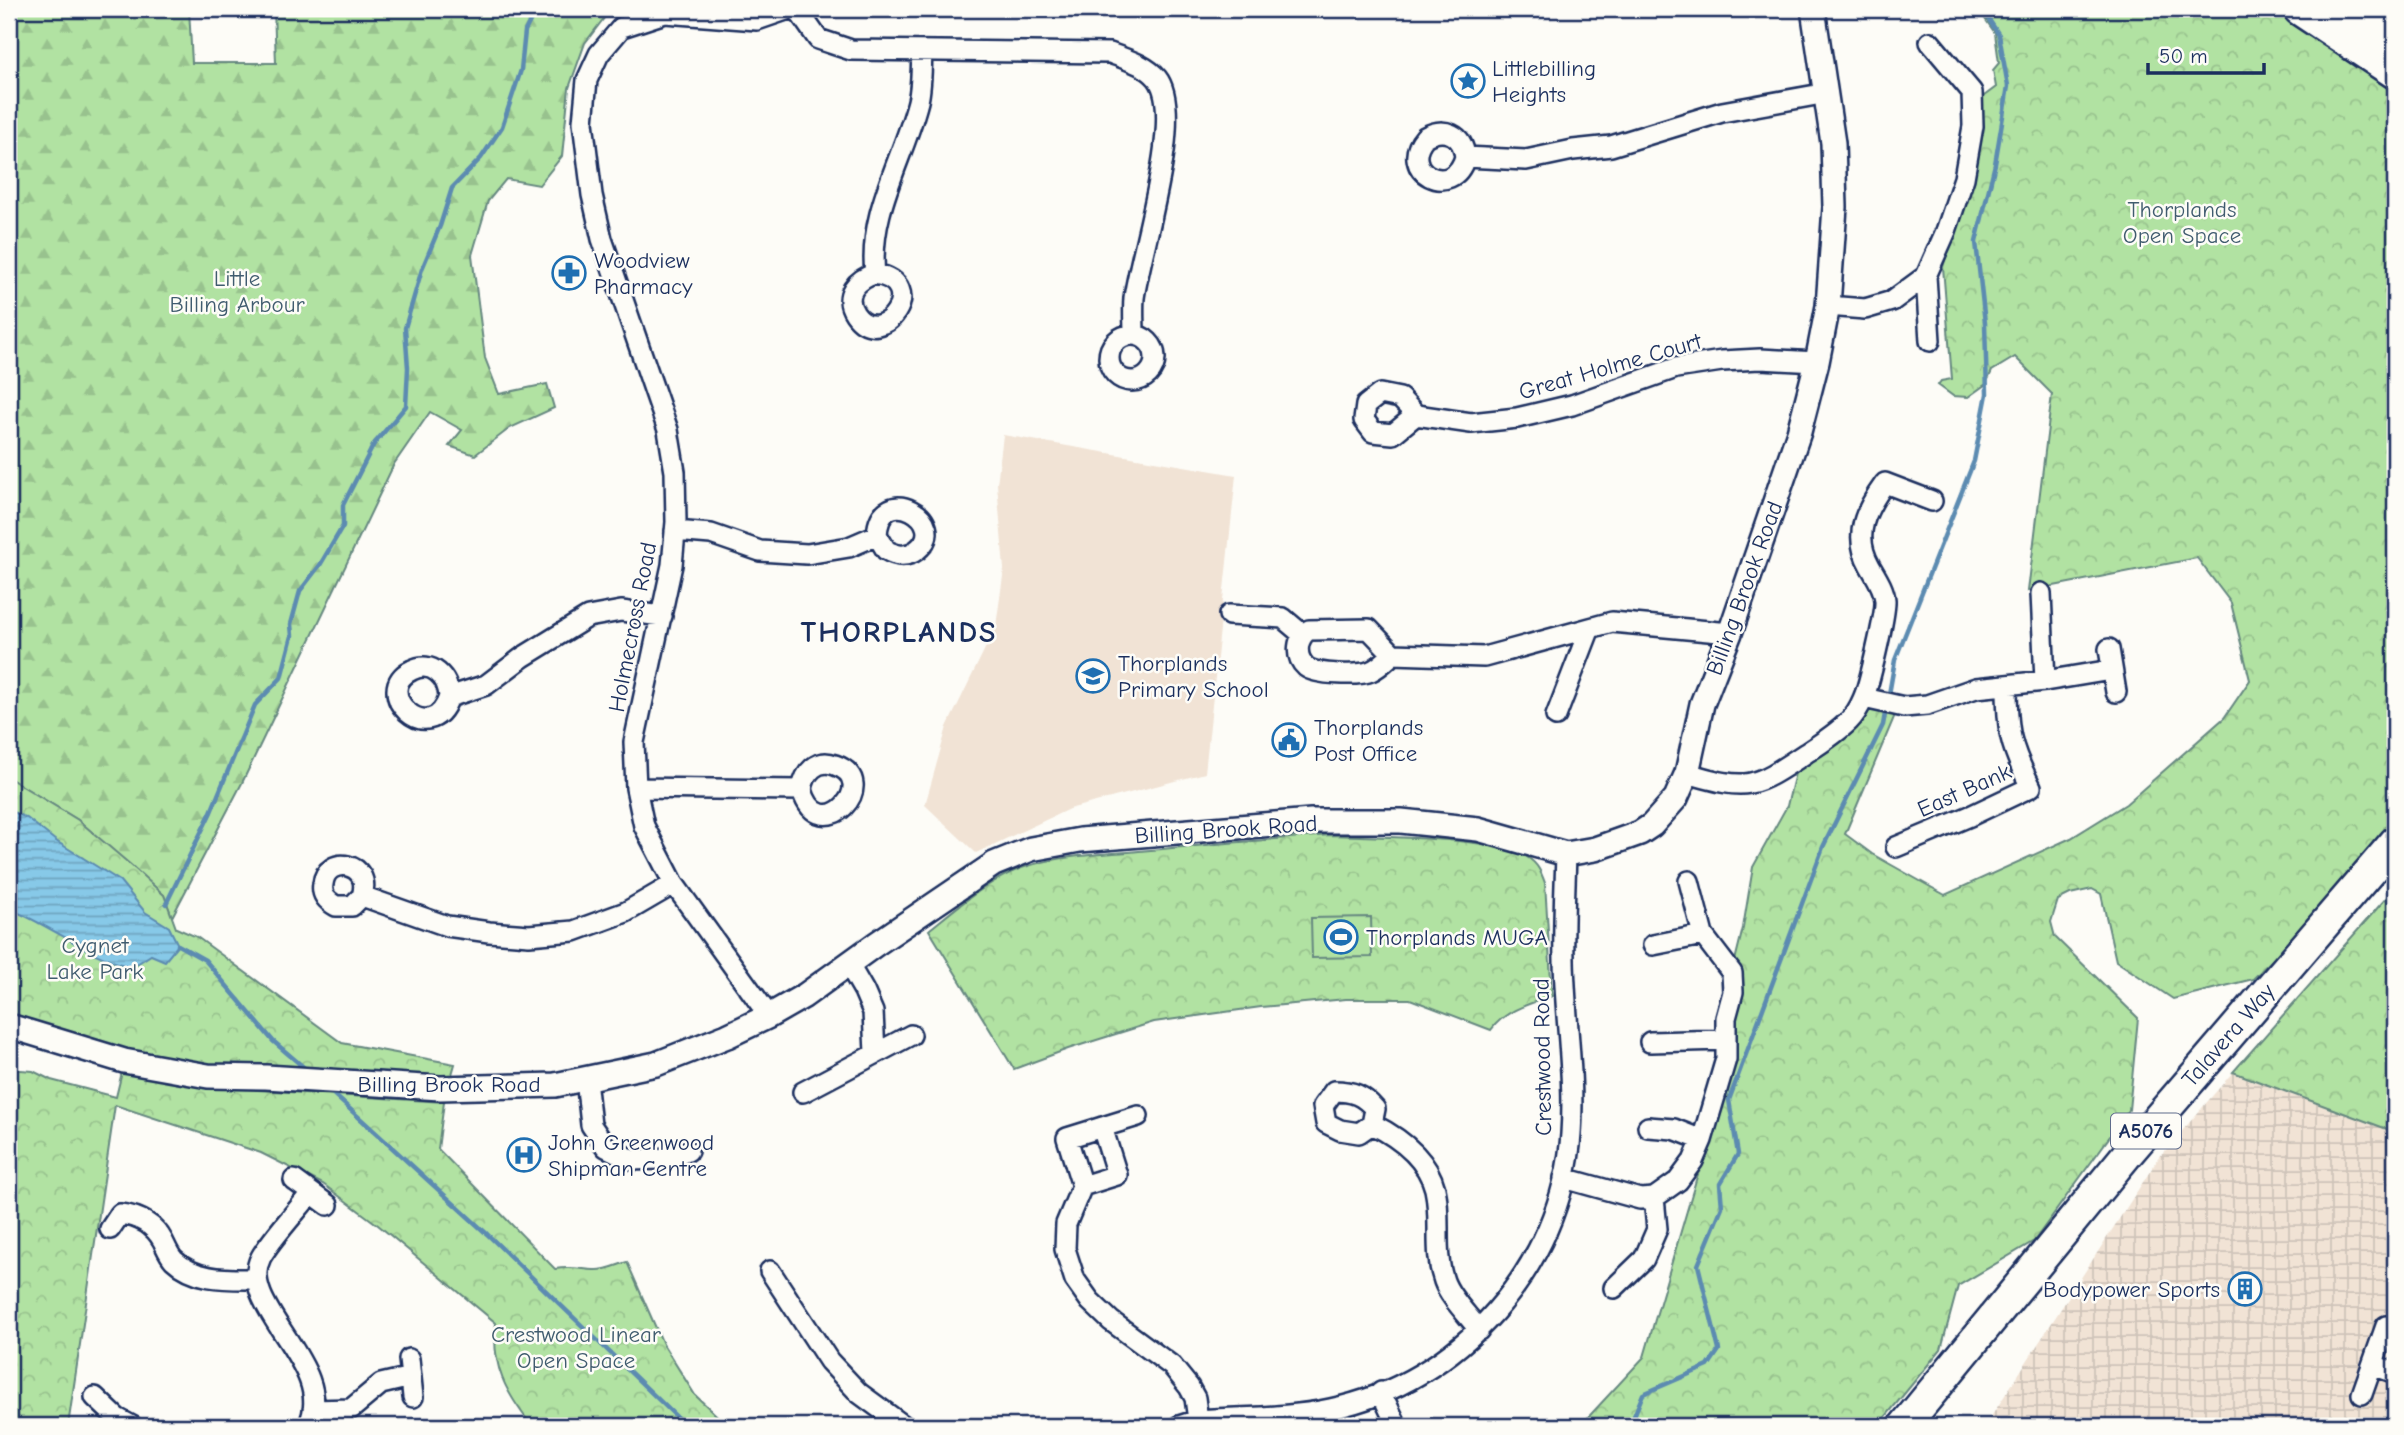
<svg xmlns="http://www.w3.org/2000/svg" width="2404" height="1435" viewBox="0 0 2404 1435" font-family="'Comic Neue',sans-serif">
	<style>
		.built { fill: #f1e3d5 }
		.industrial { fill: url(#industrial-grid) }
		.forest { fill: url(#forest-firs); stroke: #668880; stroke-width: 2 }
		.park { fill: url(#park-crowns); stroke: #668880; stroke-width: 2 }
		.garden { fill: #b1e2a2; stroke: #668880; stroke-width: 2 }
		.water { fill: url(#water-rules); stroke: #5c8bb1; stroke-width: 2 }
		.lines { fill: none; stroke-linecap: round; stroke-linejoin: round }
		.stream { stroke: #5c8bb1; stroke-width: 4.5 }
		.minor-casing { stroke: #1b2f5e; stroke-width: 24 }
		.tertiary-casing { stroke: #1b2f5e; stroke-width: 28 }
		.primary-casing { stroke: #1b2f5e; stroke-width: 35 }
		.trunk-casing { stroke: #1b2f5e; stroke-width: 37 }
		.minor { stroke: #fdfcf7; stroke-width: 19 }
		.tertiary { stroke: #fdfcf7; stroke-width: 23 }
		.primary { stroke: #fdfcf7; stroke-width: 30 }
		.trunk { stroke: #fdfcf7; stroke-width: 32 }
		.labels { text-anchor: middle; stroke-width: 5; stroke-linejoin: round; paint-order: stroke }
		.shield { fill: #fdfcf7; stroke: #5f6c8c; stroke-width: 2 }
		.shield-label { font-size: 21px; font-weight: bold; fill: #1b2f5e }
		.poi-label { font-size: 23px; fill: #1b2f5e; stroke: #fdfcf7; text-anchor: start }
		.park-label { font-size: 23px; fill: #405c6f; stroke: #fdfcf7 }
		.street-label { font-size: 23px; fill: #1b2f5e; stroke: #fdfcf7 }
		.district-label { font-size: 30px; font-weight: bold; letter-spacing: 2px; fill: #1b2f5e; stroke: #fdfcf7 }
	</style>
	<defs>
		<pattern id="industrial-grid" width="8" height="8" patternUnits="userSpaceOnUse" patternTransform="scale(1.75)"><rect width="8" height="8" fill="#f1e3d5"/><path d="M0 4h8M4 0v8" fill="none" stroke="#cec3b9"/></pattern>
		<pattern id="forest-firs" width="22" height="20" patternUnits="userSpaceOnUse" patternTransform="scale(1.75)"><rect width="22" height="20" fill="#b1e2a2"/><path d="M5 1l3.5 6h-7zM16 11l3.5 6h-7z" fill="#98c28e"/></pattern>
		<pattern id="park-crowns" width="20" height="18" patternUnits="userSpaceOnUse" patternTransform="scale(1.75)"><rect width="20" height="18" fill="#b1e2a2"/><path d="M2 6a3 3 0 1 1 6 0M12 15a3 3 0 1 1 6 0" fill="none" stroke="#98c28e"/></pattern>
		<pattern id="water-rules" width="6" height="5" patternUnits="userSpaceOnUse" patternTransform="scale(1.75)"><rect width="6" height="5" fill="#87c9e8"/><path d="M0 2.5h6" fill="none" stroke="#6ea4bf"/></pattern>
	</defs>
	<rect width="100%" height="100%" fill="#fdfcf7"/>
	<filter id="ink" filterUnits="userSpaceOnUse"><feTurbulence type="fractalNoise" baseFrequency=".0143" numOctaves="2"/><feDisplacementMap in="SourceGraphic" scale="14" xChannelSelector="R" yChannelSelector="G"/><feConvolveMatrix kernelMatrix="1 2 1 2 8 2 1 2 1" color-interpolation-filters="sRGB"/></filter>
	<g filter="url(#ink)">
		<path class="built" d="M1003 435 1236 475 1205 773 1069 809 976 853 925 805 947 727 996 626 1004 569 997 484Z"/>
		<path class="industrial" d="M2233 1072 2395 1132V1426H1985L2158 1159Z"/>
		<path class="forest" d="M9 9H189L192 63H276L274 9H620L608 13 585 43 569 88 562 156 539 185 506 179 488 201 472 255 485 358 499 394 547 384 554 408 510 428 475 455 449 446 462 430 430 412 394 464 242 783 172 917 164 895 78 820 9 778Z"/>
		<path class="park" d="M1978 9H2276L2395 85V819L2293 939 2253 979 2173 999 2116 961 2101 894 2092 889 2070 894 2058 900 2051 922 2055 937 2138 1018 2129 1110 2034 1241 1958 1286 1941 1349 1878 1426H1580L1644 1357 1696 1180 1732 1075 1726 1040 1732 973 1743 928 1753 867 1787 806 1795 773 1852 731 1868 708 1895 715 1845 834 1872 854 1945 895 2071 838 2126 804 2224 718 2250 680 2231 603 2197 558 2028 591 2052 394 2015 357 1992 371 1986 384 1968 397 1953 396 1938 385 1941 381 1952 379 1943 267 1970 179 1980 99 1996 87 1993 70 1999 63 1995 33Z
			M9 778 78 820 132 866 164 895 176 928 197 937 342 1043 455 1064 448 1088 208 1076 9 1026Z
			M1332 835C1375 837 1495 836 1527 857 1538 864 1541 872 1545 883L1552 996C1529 1004 1505 1010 1491 1030L1410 999H1346L1261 1007 1154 1022 1068 1049 1014 1069 929 930C955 909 981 886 1012 872 1051 855 1097 855 1139 851 1203 845 1267 839 1332 835Z
			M2395 888V1132L2233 1072Z
			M123 1068 244 1089 444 1102 438 1149 555 1269C570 1266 580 1269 594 1270 606 1271 617 1265 627 1262L663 1344 695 1395 728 1426H532C506 1393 491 1366 496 1323L378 1225 323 1184 261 1153 115 1105 68 1426H9V1069L33 1071 51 1080 116 1097Z"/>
		<path class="garden" d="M1371 917 1372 957 1312 958 1311 918Z"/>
		<path class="water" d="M9 810 27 818 56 841 120 881 145 912 169 927 178 945 165 961 151 955 132 967C87 957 52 925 9 909Z"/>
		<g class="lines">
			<path class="stream" d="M1888 700 1895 660 1974 461 1987 394 1985 323 1976 242 1995 164 2008 86 1999 35 1982 9
				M166 904 211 812 255 705 281 678 292 636 291 624 300 591 320 565 343 526V505L374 444 406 406 408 368 405 328 422 269 440 226 452 188 481 158 502 127 521 70 525 31 536 9
				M178 945 205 960 273 1041 308 1071
				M330 1091 487 1234 686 1426
				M1630 1426 1643 1394 1708 1366 1719 1350 1698 1265 1722 1207 1720 1184 1738 1154 1729 1100 1823 847 1883 725 1886 708"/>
			<defs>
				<path id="minor" d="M797 9 818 39 851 50 1110 53C1127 60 1145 64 1157 78 1186 114 1140 251 1134 298 1133 310 1134 323 1134 335
					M1465 157C1463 134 1444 126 1425 137 1396 171 1453 201 1465 157L1526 160 1573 150 1611 146 1722 112 1827 93
					M875 274C857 279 842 295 855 314 882 352 931 283 875 274 868 214 902 161 917 105 922 89 921 68 922 51
					M1926 276 1930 341
					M1828 306 1865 309 1892 301 1926 276 1946 231 1964 178 1973 126 1972 92 1930 42
					M1109 358a23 23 0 1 1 46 0a23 23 0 1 1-46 0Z
					M1416 415 1393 434 1373 432 1364 420 1366 405 1380 394 1400 398 1416 415 1471 423 1517 418 1572 405 1676 368 1722 361 1760 359 1817 362
					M675 531 711 534 760 551 807 554 849 547 877 535C880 478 953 522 917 550 906 558 896 556 886 550L877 535
					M2041 593 2045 681
					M1229 615 1283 618 1302 634
					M2109 649 2116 692
					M1393 654C1386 660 1380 667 1371 671 1360 676 1316 675 1306 667 1294 656 1297 637 1309 630L1369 629 1393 654 1484 657 1612 622 1730 633
					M449 697C448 677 432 660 412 670 369 690 430 752 449 697L486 685 523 657 588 617 621 611 662 616
					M1864 698 1904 707 1927 705 1976 688 2045 681 2111 670
					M1556 716 1590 628
					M1687 773C1749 791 1752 789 1806 753 1820 744 1836 734 1849 721 1854 716 1860 706 1863 699 1869 686 1886 613 1885 600 1884 588 1875 575 1870 566 1852 535 1866 509 1885 483L1932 501
					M636 788 802 790C804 773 817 758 835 765 884 781 820 851 802 790
					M1896 847 1970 816 2031 787C2010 746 2007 731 2007 685
					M362 896C373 862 326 854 323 884 321 895 327 901 336 906H352L362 896 447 926 489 932 529 935 574 931 626 912 674 884
					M1653 945 1703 935
					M849 965 864 991 873 1012 875 1053
					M769 1016 674 884 644 826 636 788 634 742 672 565 676 522 675 472 668 430 602 239 592 195 583 122 587 80 599 54 622 27 665 13 757 20 789 9
					M1650 1042 1726 1040
					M586 1079 591 1125 606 1147 632 1160 660 1159 688 1151
					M1334 1091C1353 1091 1363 1095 1375 1109L1372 1124 1359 1133 1340 1130 1326 1123 1323 1106Z
					M803 1092 911 1035
					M1372 1124C1398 1137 1427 1158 1435 1189 1442 1219 1433 1251 1444 1281 1450 1298 1468 1315 1479 1330
					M1102 1127 1117 1175 1082 1186 1067 1138 1138 1116
					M1648 1127 1674 1129 1702 1140
					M1564 1178 1640 1199 1654 1198 1678 1181 1693 1161 1702 1140 1726 1059V1018L1733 992 1732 973 1703 935 1689 881
					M294 1180 328 1205
					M1082 1186 1066 1224 1065 1249 1075 1280 1090 1301 1111 1321 1172 1366 1189 1387 1195 1398 1198 1420
					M110 1229 120 1214C138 1216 154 1224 163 1241 166 1247 169 1255 174 1260 196 1281 227 1279 256 1279
					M770 1271 829 1361 859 1393 904 1426
					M1614 1288 1644 1259 1657 1229 1654 1198
					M409 1359 413 1397
					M2373 1365 2395 1373
					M1381 1392 1397 1426
					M2362 1394 2386 1326
					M95 1397 117 1418 132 1426
					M313 1410 351 1409 381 1384 411 1377
					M308 1426C339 1367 235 1306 261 1257 271 1239 297 1211 311 1193
					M1179 1426 1198 1420C1241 1417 1287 1418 1330 1409 1459 1383 1562 1266 1571 1134 1575 1076 1565 1018 1564 960 1563 925 1565 889 1566 854"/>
				<path id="tertiary" d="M9 1026 124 1061 208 1076 266 1077 440 1088 555 1085 656 1064 727 1036 769 1016 804 996 876 944 994 864 1031 849 1080 840 1311 821H1401L1478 829 1566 854 1595 849 1640 833 1652 825 1676 798 1687 773 1702 704 1730 633 1799 432 1817 362 1828 306 1835 207 1833 143 1813 9"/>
				<path id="primary" d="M1904 1426 2129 1152 2395 842"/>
				<path id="trunk" d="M2300 9 2395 72
					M2351 9 2395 40"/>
			</defs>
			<use href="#minor" class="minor-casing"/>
			<use href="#tertiary" class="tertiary-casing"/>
			<use href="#primary" class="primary-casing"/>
			<use href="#trunk" class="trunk-casing"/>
			<use href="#minor" class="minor"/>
			<use href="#tertiary" class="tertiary"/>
			<use href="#primary" class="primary"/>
			<use href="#trunk" class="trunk"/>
		</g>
	</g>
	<defs>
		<symbol id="sight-ring" viewBox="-11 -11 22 22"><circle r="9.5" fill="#fdfcf7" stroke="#1f6fb2" stroke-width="1.5"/><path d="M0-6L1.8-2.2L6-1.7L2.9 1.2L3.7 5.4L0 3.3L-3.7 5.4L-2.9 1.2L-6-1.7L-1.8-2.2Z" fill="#1f6fb2"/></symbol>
		<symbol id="pharmacy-ring" viewBox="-11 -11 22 22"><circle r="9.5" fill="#fdfcf7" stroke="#1f6fb2" stroke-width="1.5"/><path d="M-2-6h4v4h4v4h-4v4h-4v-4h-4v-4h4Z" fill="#1f6fb2"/></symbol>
		<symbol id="school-ring" viewBox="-11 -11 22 22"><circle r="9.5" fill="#fdfcf7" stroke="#1f6fb2" stroke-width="1.5"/><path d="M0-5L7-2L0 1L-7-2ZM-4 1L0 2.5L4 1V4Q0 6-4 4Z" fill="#1f6fb2"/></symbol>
		<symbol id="civic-ring" viewBox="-11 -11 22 22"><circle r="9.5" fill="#fdfcf7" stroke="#1f6fb2" stroke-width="1.5"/><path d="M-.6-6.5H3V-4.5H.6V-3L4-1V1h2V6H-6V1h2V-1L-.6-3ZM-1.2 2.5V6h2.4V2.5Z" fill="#1f6fb2"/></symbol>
		<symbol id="stadium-ring" viewBox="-11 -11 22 22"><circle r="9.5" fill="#fdfcf7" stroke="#1f6fb2" stroke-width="1.5"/><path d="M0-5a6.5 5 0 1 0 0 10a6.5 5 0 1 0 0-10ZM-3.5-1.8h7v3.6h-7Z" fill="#1f6fb2"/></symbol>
		<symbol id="hospital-ring" viewBox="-11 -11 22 22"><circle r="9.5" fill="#fdfcf7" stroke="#1f6fb2" stroke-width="1.5"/><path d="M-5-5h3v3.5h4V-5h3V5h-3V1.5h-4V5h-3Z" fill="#1f6fb2"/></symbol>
		<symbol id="building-ring" viewBox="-11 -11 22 22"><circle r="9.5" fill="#fdfcf7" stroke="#1f6fb2" stroke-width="1.5"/><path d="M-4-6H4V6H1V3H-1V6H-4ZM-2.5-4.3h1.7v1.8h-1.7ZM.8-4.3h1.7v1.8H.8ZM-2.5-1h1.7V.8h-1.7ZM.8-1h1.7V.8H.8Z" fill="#1f6fb2"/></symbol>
	</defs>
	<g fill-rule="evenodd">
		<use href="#sight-ring" x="1449" y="62" width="38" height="38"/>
		<use href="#pharmacy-ring" x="550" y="254" width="38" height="38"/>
		<use href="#school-ring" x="1074" y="657" width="38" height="38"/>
		<use href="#civic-ring" x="1270" y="721" width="38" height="38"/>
		<use href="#stadium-ring" x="1322" y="918" width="38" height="38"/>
		<use href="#hospital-ring" x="505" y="1136" width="38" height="38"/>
		<use href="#building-ring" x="2226" y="1270" width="38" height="38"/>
	</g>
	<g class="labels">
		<rect class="shield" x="2111" y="1113.5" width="70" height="35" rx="5"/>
		<g class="shield-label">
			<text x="2146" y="1138">A5076</text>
		</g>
		<g class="poi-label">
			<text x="1492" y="76">Littlebilling<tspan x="1492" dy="26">Heights</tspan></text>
			<text x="594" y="268">Woodview<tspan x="594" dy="26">Pharmacy</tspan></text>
			<text x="1118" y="671">Thorplands<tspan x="1118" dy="26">Primary School</tspan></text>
			<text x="1314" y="735">Thorplands<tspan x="1314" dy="26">Post Office</tspan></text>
			<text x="1366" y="945">Thorplands MUGA</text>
			<text x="548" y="1150">John Greenwood<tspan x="548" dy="26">Shipman Centre</tspan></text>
			<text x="2220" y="1297" text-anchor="end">Bodypower Sports</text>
		</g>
		<g class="park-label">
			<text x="2182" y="217">Thorplands<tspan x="2182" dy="26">Open Space</tspan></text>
			<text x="237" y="286">Little<tspan x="237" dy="26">Billing Arbour</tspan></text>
			<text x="95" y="953">Cygnet<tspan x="95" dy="26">Lake Park</tspan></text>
			<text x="576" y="1342">Crestwood Linear<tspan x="576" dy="26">Open Space</tspan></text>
		</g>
		<g class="street-label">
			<text transform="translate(1610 366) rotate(-16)" y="8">Great Holme Court</text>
			<text transform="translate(1744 588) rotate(-70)" y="8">Billing Brook Road</text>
			<text transform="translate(632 627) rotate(-79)" y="8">Holmecross Road</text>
			<text transform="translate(1964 790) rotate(-24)" y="8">East Bank</text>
			<text transform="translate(1226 829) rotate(-4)" y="8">Billing Brook Road</text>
			<text transform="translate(2228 1035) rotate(-49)" y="8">Talavera Way</text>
			<text transform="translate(1542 1057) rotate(-91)" y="8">Crestwood Road</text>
			<text x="449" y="1092">Billing Brook Road</text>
		</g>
		<g class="district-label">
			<text x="899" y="642">THORPLANDS</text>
		</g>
	</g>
	<rect width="2404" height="1435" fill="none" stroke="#fdfcf7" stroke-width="35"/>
	<rect x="18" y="18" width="2369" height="1400" fill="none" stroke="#1b2f5e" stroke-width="2.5" filter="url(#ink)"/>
	<path d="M2148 63v10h116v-10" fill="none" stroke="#1b2f5e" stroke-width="3.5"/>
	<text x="2159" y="63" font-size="21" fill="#1b2f5e" stroke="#fdfcf7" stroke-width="5" paint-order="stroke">50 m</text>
</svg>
